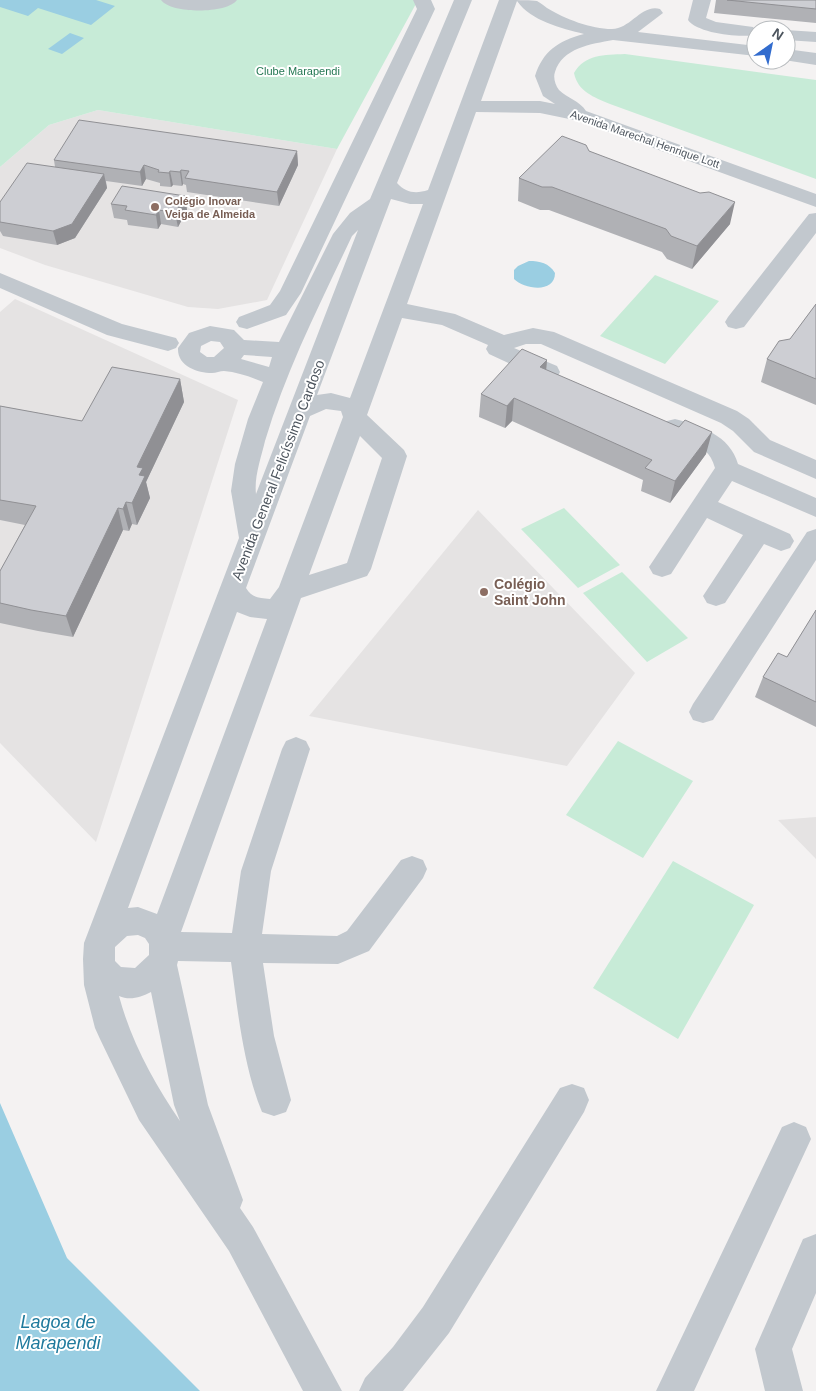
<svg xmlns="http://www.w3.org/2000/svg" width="816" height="1391" viewBox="0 0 816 1391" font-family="Helvetica,sans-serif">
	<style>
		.education { fill: #e5e3e3 }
		.green { fill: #c7ebd7 }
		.water { fill: #9acee2 }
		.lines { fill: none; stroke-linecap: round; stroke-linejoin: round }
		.minor { fill: #c2c8ce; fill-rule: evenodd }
		.wall { fill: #b0b1b5 }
		.shaded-wall { fill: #909094 }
		.building { fill: #cdced3; stroke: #909094 }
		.education-dot { fill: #8d6e63; stroke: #fff; stroke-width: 2 }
		.labels { text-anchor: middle; stroke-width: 4; stroke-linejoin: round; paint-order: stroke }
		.far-park-label { font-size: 11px; fill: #247753; stroke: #fff }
		.far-street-label { font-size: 11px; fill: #4c545d; stroke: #fff }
		.far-education-label { font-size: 11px; font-weight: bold; fill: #785e54; stroke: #fff; text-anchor: start }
		.street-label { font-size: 14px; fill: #4c545d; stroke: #fff }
		.education-label { font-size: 14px; font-weight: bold; fill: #785e54; stroke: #fff; text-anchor: start }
		.near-water-label { font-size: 18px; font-style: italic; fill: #1f7a9d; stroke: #fff }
	</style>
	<rect width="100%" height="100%" fill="#f4f2f2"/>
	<path class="education" d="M98 110 337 149 267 300 218 309 188 307 45 265 0 248V167L49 125Z
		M15 299 238 400 96 842 0 743V312Z
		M478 510 635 673 567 766 309 716Z
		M816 817V859L778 820Z"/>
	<path class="green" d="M0 0H418L337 149 98 110 49 125 0 167Z
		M625 54 816 80V179L610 104C594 97 578 92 574 73 585 54 604 55 625 54Z
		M655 275 719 301 665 364 600 336Z
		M564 508 620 565 578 588 521 529Z
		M622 572 688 638 647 662 583 593Z
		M618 741 693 781 643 858 566 815Z
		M673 861 754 905 678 1039 593 988Z"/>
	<path class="water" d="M0 0H96L115 6 91 25 38 8 28 16 0 7Z
		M70 33 84 38 62 54 48 49Z
		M529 261C540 261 549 263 555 273 555 294 524 289 514 279V270L518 266Z
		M0 1103 67 1258 200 1391H0Z"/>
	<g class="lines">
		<path class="minor" d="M161 0H237C227 14 171 14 161 0Z
			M413 0H431L435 9 301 293 286 315 247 329 239 327 236 322 239 317 270 305 280 291 417 9Z
			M454 0H472L397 183C406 193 416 194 428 190L499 0C508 0 530 0 537 1 541 3 544 6 547 8 565 19 591 29 612 29 631 29 641 4 660 9L663 13 638 32 756 46V56L613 40C591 44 562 48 555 72 553 77 555 85 559 90 567 98 580 101 586 111L816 194V207L579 121 540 113 476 112 407 304 455 314 504 335 533 328 554 332 737 411 749 419 770 440 816 460V479L754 452 733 431 721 423 541 344H526L514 348 557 366 560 372 557 378 549 380 541 378 489 354 486 349 488 345 442 325 402 318 367 415 404 450 407 456 371 569 367 576 301 598 181 932 232 933 241 871 282 749 286 741 296 737 306 741 310 749 271 871 262 934 337 936 347 931 401 860 412 856 423 860 427 869 423 878 369 951 338 964 263 963 274 1036 291 1100 286 1112 274 1116 262 1112C243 1065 238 1012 231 962L178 961 177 965 208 1105 243 1200 240 1208 253 1227 342 1391H303L229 1251 139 1120 100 1039 95 1028 84 985 83 959 84 943 239 538 231 491 235 464 248 419 263 382C251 377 237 372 224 371 220 371 216 373 212 373 197 373 177 366 178 348L189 333 210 326 234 330 244 340 279 342 333 234 350 213 370 199ZM517 1C531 21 561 28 584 34 558 41 543 51 535 76L543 96 555 104 540 101H481ZM391 199 410 204H423L350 398 331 393 317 395ZM358 230 256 494C254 477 261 458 265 441 286 370 320 304 352 236ZM211 341 220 342 224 348 214 357H207L200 352 201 346ZM244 355 272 357 269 367 241 359ZM326 409 341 411 343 417 279 587 270 599C259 598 252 598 246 588L310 416ZM360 436 382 458 347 563 309 575ZM237 612 250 617 267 619 157 914 138 907 128 908ZM138 935 145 938 149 944V955L135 968 121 967 115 961V947L127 936ZM151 992 174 1105 180 1121C154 1083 131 1041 119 996 130 1001 141 997 151 992Z
			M693 0H711L706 18 716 22 753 27 756 31 753 35C739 38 697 33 688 20Z
			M784 30H786L816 32V42L786 40V30Z
			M786 49 816 53V65L784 60H786Z
			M816 213V233L744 327 736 329 728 327 725 322 728 317 809 214Z
			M0 273 122 324 176 338 179 343 176 348 168 351 107 335 0 288Z
			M675 419C700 426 730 435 738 464L816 498V517L732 481 718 502 790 534 794 541 790 548 781 551 764 544 725 603 716 606 707 603 703 596 743 535 707 518 671 574 662 577 653 574 649 567 715 468C707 436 675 447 663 427L667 421Z
			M816 529V560L713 720 703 723 693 720 689 712 693 704 807 532Z
			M572 1084 584 1088 589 1100 584 1112 449 1333 403 1391H359L365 1378 393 1347 423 1307 560 1088Z
			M794 1122 806 1127 811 1139 694 1391H656L782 1127Z
			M816 1234V1293L792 1349 803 1391H765L755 1349 803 1239Z"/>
	</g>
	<path class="wall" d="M716 0H816V23L714 13Z
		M297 151 298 165 279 206 187 192 186 185 183 184 182 186 173 185 171 187 160 186V183L146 179 142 186 106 181 107 188 75 238 57 245 3 236 0 231V202L55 167 54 160Z
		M589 151 730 224 692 269 667 259 662 252 549 210H540L518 201 519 178Z
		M185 196 187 210 178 227 161 224 158 229 128 225 127 220 114 218 111 204Z
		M816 304V405L761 382 767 359 790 339Z
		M547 360 546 370 706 454 670 503 641 491 643 480 512 421 505 428 479 417 481 394Z
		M180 379 184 402 146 482 150 498 137 525 132 524 129 531 123 530 73 637 38 631 0 623V571L25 525 0 520V406L82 421Z
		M816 610V727L755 697 763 677 787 657Z"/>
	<path class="shaded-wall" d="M297 151 298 165 279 206 277 192Z
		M144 165 146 179 142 186 140 172Z
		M181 170 183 184 182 186 180 172Z
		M170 171 173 185 171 187 169 173Z
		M104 174 107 188 75 238 57 245 53 231Z
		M185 196 187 210 178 227 175 213Z
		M735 202 730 224 692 269 697 246Z
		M159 210 161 224 158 229 156 215Z
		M547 360 545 382 540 367Z
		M180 379 184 402 146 482 150 498 137 525 132 503 137 467Z
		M514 398 512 421 505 428 507 406Z
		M712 432 706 454 670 503 675 481Z
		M126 502 132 524 129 531 123 509Z
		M118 508 123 530 73 637 66 616Z"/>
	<path class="building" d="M727 0H816V9Z
		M79 120 297 151 277 192 185 178 189 171 181 170 180 172 170 171 169 173 158 172 159 170 144 165 140 172 54 160Z
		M562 136 586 145 589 151 700 193 709 192 735 202 697 246 671 236 666 229 552 187H542L519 178Z
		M27 163 104 174 72 224 53 231 0 222V202Z
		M122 186 185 196 175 213 159 210 156 215 125 210 127 206 111 204Z
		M816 304V379L767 359 779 341 790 339Z
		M522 349 547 360 540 367 679 427 685 420 712 432 675 481 645 468 652 460 514 398 507 406 481 394Z
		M112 367 180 379 137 467 143 468 139 475 145 476 132 503 126 502 123 509 118 508 66 616 31 610 0 603V571L36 506 0 500V406L82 421Z
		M816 610V702L763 677 778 653 787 657Z"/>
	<g class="education-dot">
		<circle cx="155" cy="207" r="5"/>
		<circle cx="484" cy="592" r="5"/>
	</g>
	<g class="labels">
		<g class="far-park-label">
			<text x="298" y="75">Clube Marapendi</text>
		</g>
		<g class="far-street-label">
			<text transform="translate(645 139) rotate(19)" y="4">Avenida Marechal Henrique Lott</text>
		</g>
		<g class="far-education-label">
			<text x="165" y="205">Colégio Inovar<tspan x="165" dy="13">Veiga de Almeida</tspan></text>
		</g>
		<g class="street-label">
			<text transform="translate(278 470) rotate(-69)" y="5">Avenida General Felicíssimo Cardoso</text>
		</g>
		<g class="education-label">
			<text x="494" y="589">Colégio<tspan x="494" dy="16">Saint John</tspan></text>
		</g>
		<g class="near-water-label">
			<text x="58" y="1328">Lagoa de<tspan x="58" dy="21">Marapendi</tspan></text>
		</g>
	</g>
	<g transform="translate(771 45) rotate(33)"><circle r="24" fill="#ffffff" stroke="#b7bbbe"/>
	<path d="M0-4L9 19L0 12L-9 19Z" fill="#326cce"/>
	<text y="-8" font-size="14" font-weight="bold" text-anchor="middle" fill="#4c545d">N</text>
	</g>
</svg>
